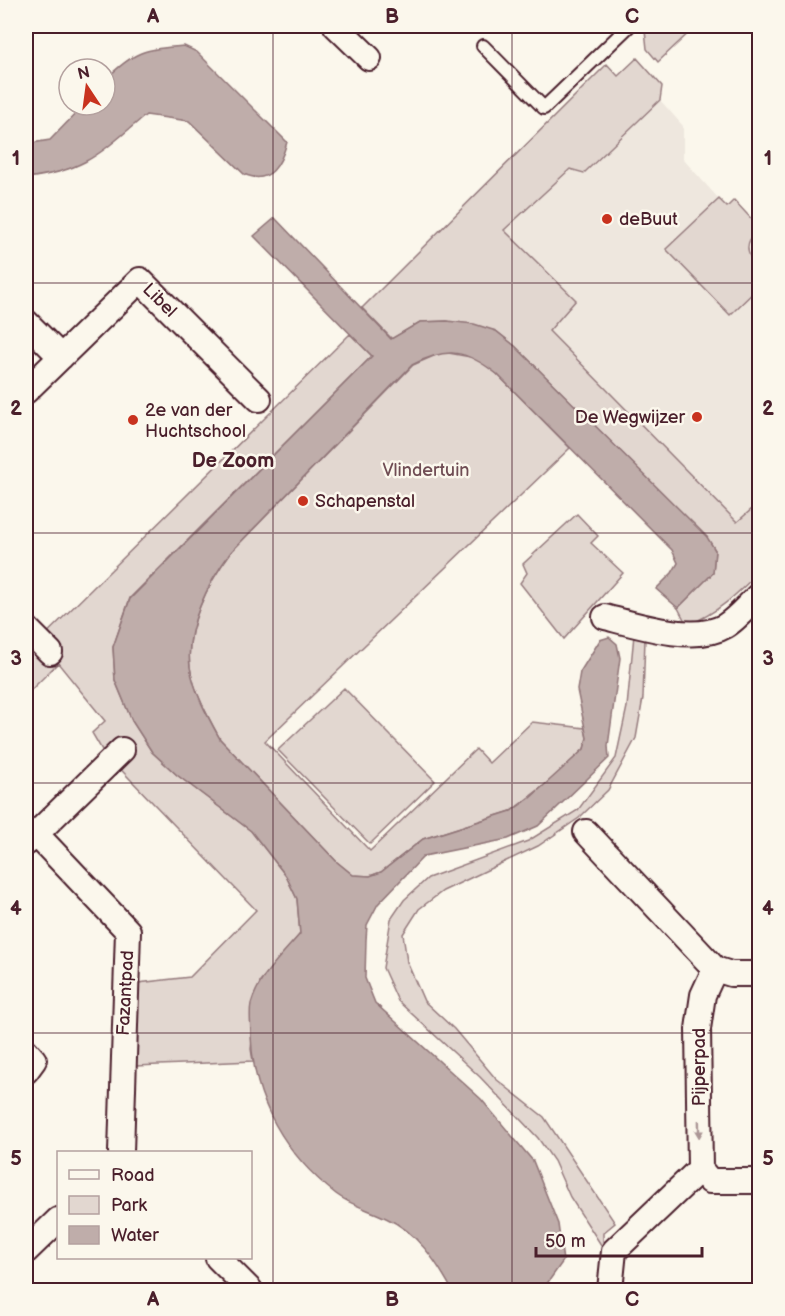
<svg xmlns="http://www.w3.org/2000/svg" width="785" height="1316" viewBox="0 0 785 1316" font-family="'Balsamiq Sans',sans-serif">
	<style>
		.built { fill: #eee7de }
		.green { fill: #e2d7d0; stroke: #967b7e; stroke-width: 1.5 }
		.water { fill: #bfadaa; stroke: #907477; stroke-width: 1.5 }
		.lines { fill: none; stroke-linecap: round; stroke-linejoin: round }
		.service-casing { stroke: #4a1f2b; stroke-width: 16 }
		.minor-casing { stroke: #4a1f2b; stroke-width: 28 }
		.service { stroke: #fbf7ec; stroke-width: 12 }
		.minor { stroke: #fbf7ec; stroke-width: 24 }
		.oneway { fill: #ab9695 }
		.grid { fill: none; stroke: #4a1f2b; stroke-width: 1.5; stroke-opacity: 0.55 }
		.poi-dot { fill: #c8321e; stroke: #fbf7ec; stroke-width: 2 }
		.labels { text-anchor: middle; stroke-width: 5; stroke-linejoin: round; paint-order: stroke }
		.poi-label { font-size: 18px; fill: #4a1f2b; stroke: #fbf7ec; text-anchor: start }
		.street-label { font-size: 18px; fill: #4a1f2b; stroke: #fbf7ec }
		.park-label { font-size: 18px; fill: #704d54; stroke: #fbf7ec }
		.neighbourhood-label { font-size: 20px; font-weight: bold; fill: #4a1f2b; stroke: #fbf7ec }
		.neatline { fill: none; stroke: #4a1f2b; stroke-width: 2 }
		.grid-label { font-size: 20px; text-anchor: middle; font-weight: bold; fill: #4a1f2b }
	</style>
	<rect width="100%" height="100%" fill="#fbf7ec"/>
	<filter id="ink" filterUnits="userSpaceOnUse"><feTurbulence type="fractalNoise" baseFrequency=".0167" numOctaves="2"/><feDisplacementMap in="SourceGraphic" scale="12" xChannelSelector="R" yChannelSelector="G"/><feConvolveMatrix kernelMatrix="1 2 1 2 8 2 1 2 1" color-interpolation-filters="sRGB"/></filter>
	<g filter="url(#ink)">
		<path class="built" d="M660 100 683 126V159L719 199 666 249 730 315 759 287V503L737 522 548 330 570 309 504 230 570 169 584 173Z"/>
		<path class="green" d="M650 26H696L658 62 647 49 645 30Z
			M637 58 662 86 660 100 584 173 570 169 504 230 576 300 549 331 737 522 759 503V572C737 594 717 614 687 625L678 608 713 573 715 550 706 537 515 346 496 331 447 321 420 322 392 339 362 308 607 64 618 76Z
			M719 199 727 207 734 200 758 226C746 242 743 253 759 268V287L730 315 666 249Z
			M350 334 372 356 130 598 113 647 115 680 132 721 152 752 177 775 251 831 286 876 297 899 300 934 260 981 251 1049 253 1061 136 1066 138 983 190 977 256 910 102 750 92 733 105 721 58 663 26 695V654Z
			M443 352 476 358 497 374 570 448 265 741 370 851 476 749 489 763 532 722 585 728 587 738 584 749 564 770 511 811 423 839 381 872 370 876 353 875 337 862 220 739C208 717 194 692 190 667 185 627 208 583 231 552L413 365Z
			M577 514 598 536 591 543 623 573 564 639 520 583 527 573 523 564Z
			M634 635 645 638 643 698 636 738 608 790 579 818 538 846 443 891 419 909 403 934 407 962 424 1001 454 1029 496 1079 544 1117 615 1223 603 1233V1248L570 1197 554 1161 538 1138 480 1077 398 1001 383 968 391 919 404 900 428 878 528 841 578 810 616 758 627 707Z
			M344 688 435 781 370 844 278 750Z"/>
		<path class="water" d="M184 46 197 52 287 142C281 164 270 186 244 174L189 121 146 115C101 152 87 171 26 178V144L50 140 84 105H105V80C134 51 144 49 184 46Z
			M275 218 391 339 420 322 447 321 474 324 496 331 515 346 707 537 715 550 713 573 678 608 656 589 672 573 678 563 672 550 497 374C466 350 448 346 412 365L231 552C208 583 185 627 190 667 194 692 208 717 220 739L337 862 353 875 370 876 381 872 423 839 511 811 530 798 584 749 587 738 577 690 580 672 600 640 609 637 617 644 620 658 608 746 609 758 538 826 508 839 424 856 378 904 367 925 366 940 365 978 375 1003 481 1099 533 1161 558 1224 563 1261 546 1285 530 1290H452C436 1261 417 1232 386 1218 370 1210 350 1205 336 1194 286 1155 253 1101 251 1036 251 1026 249 1014 251 1004 259 976 281 956 300 934L297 899 286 876 251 831 177 775 152 752 132 721 115 680 113 647 130 599 372 356 254 236Z"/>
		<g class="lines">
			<defs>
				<path id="service" d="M483 46 544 108 629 26"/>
				<path id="minor" d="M336 26 369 58
					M26 322 61 357
					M26 391 140 280 259 399
					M605 617C636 625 695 644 725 626 737 619 749 604 760 594
					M26 628 50 652
					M586 832 715 969 731 974H760
					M36 834 122 750
					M26 843 36 834 128 931 121 1152
					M26 1051 34 1060 26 1071
					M700 1169 710 1181H760
					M26 1251 58 1220
					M218 1258 250 1290
					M610 1290 614 1251 700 1169 698 1029 703 995 715 969"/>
			</defs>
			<use href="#service" class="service-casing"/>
			<use href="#minor" class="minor-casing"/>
			<use href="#service" class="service"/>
			<use href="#minor" class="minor"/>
		</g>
		<defs><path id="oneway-solid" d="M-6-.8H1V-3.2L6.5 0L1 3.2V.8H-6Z" transform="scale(1.5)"/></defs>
		<use class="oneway" href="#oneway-solid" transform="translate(699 1129) rotate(89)"/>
	</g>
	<path class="grid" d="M273 26V1290M512 26V1290M26 283H760M26 533H760M26 783H760M26 1033H760"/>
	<g class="poi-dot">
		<circle cx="607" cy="219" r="6"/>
		<circle cx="697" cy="417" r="6"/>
		<circle cx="133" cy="420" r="6"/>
		<circle cx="303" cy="501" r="6"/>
	</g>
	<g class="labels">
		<g class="poi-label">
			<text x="619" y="225">deBuut</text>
			<text x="145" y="416">2e van der<tspan x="145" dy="21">Huchtschool</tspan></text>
			<text x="685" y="423" text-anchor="end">De Wegwijzer</text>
			<text x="315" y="507">Schapenstal</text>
		</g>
		<g class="street-label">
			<text transform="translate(160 300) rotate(45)" y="6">Libel</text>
			<text transform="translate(125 993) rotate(-87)" y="6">Fazantpad</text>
			<text transform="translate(699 1067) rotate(-90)" y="6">Pijperpad</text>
		</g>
		<g class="park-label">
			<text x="426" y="476">Vlindertuin</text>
		</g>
		<g class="neighbourhood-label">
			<text x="233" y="467">De Zoom</text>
		</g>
	</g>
	<rect width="785" height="1316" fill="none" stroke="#fbf7ec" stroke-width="66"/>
	<rect x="57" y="1151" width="195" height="108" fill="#fbf7ec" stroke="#b4a19f" stroke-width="1.5"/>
	<rect x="69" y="1170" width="30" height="9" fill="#fbf7ec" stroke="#b4a19f" stroke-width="1.5"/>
	<text x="111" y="1181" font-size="18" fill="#4a1f2b">Road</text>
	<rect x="69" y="1196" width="30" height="18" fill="#e2d7d0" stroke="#b4a19f" stroke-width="1.5"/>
	<text x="111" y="1211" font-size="18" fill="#4a1f2b">Park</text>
	<rect x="69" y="1226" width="30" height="18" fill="#bfadaa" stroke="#b4a19f" stroke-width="1.5"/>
	<text x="111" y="1241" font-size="18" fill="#4a1f2b">Water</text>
	<g transform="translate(87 87) rotate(347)"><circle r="28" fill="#fbf7ec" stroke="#b4a19f" stroke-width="1.5"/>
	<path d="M0-4.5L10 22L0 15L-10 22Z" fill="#c8321e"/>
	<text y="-9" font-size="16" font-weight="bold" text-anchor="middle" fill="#4a1f2b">N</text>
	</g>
	<path d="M536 1247v9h166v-9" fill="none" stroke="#4a1f2b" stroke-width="3"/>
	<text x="545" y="1247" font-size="18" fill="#4a1f2b" stroke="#fbf7ec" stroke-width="4.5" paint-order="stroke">50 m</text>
	<rect x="33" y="33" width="719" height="1250" class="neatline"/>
	<g class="grid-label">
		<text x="153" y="23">A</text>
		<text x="392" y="23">B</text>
		<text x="632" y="23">C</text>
		<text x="16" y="165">1</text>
		<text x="768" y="165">1</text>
		<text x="16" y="415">2</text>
		<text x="768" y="415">2</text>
		<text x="16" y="665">3</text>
		<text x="768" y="665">3</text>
		<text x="16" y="915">4</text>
		<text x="768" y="915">4</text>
		<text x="16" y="1165">5</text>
		<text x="768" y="1165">5</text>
		<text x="153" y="1306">A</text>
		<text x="392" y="1306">B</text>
		<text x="632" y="1306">C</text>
	</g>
</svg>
